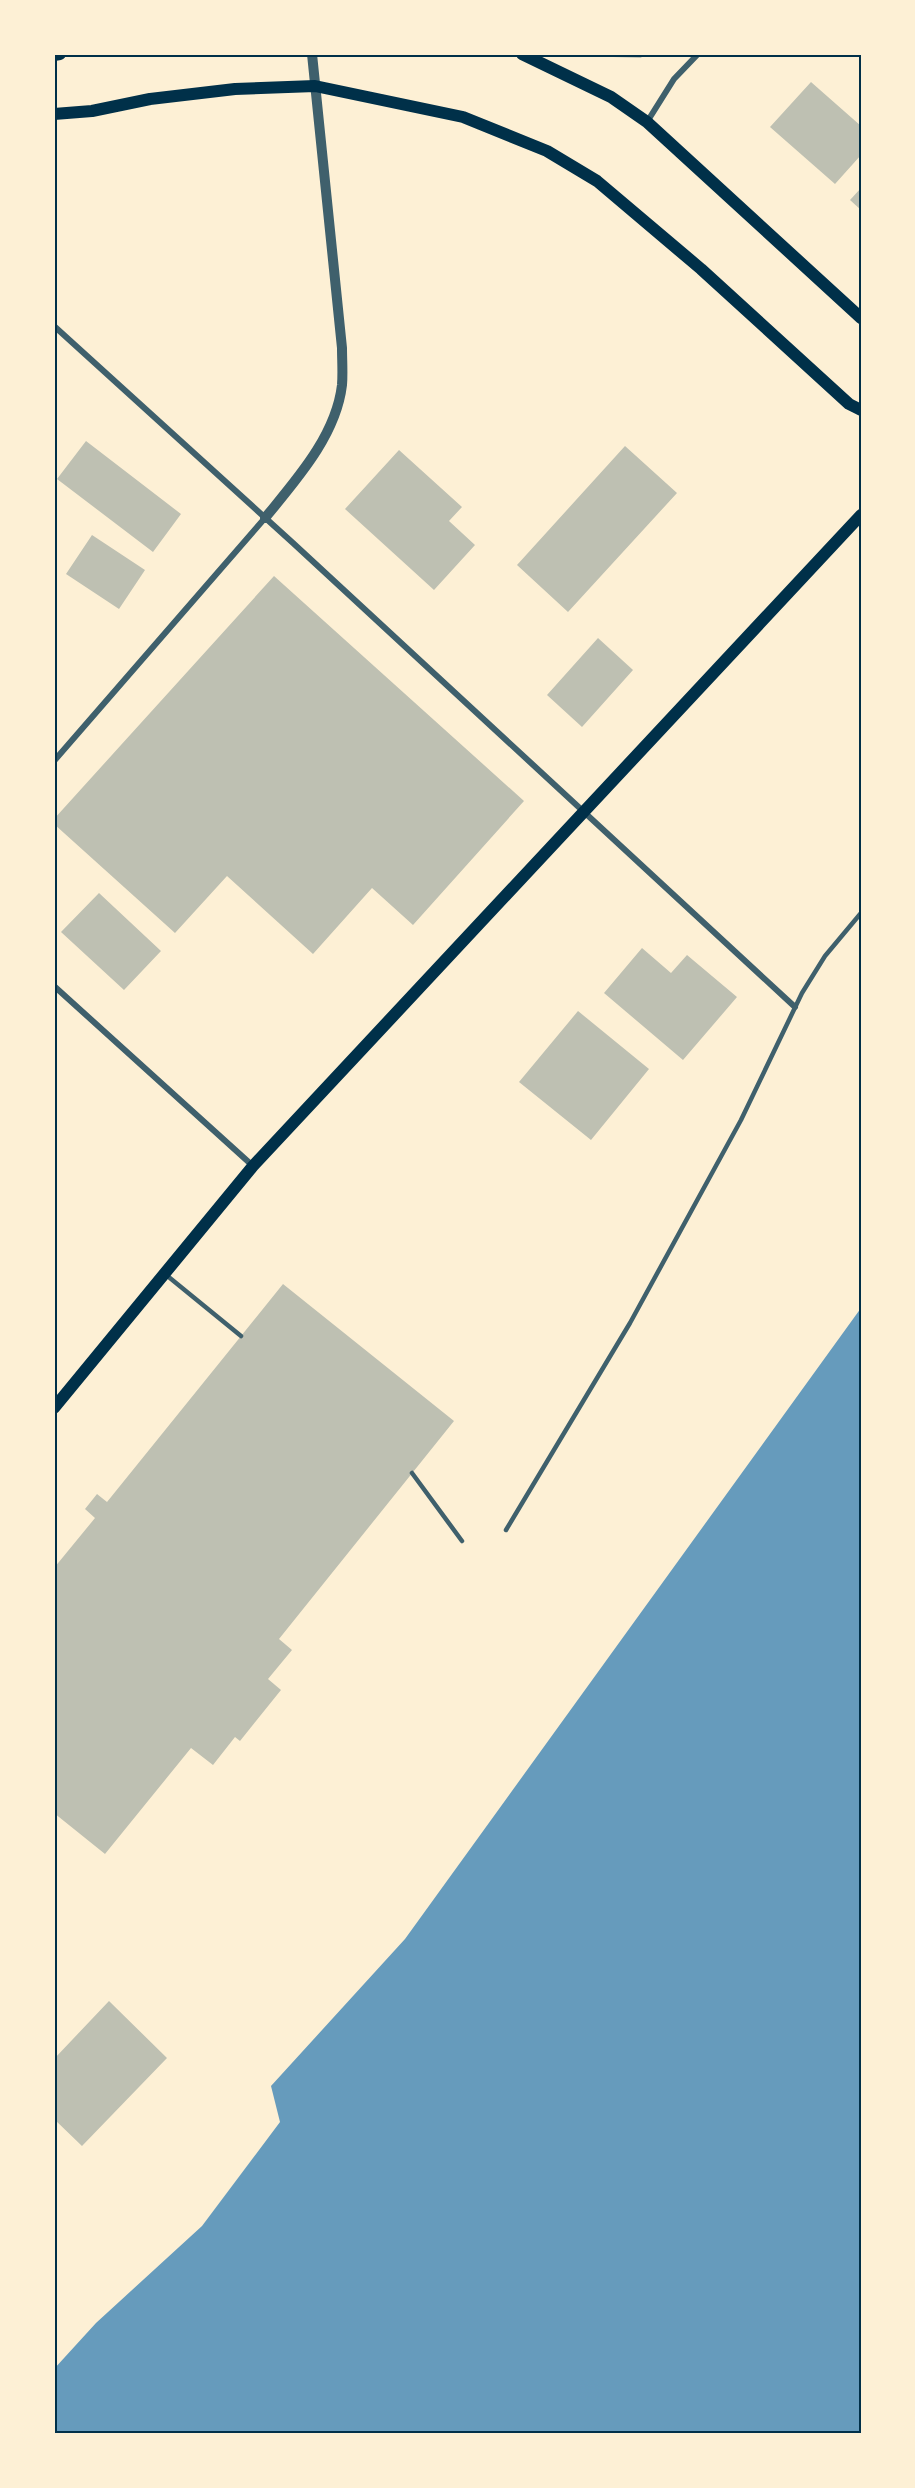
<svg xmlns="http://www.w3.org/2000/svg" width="915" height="2488" viewBox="0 0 915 2488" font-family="Quicksand,sans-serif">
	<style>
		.water { fill: #669bbc }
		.building { fill: #bec0b2 }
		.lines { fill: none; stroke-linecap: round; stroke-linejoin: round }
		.service { stroke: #3f606c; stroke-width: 4.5 }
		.minor { stroke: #3f606c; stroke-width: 6 }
		.tertiary { stroke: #3f606c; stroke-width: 10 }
		.secondary { stroke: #003049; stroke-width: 12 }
		.neatline { fill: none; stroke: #003049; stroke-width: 2 }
	</style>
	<rect width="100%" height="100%" fill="#fdf0d5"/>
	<path class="water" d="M861 1308V2434H54V2369L96 2323 202 2226 280 2122 271 2086 405 1939Z"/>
	<path class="building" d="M609 54H644L641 58 613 57Z
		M811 82 861 126V155L835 184 770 127Z
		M861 188V210L850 200Z
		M86 441 181 514 153 552 57 479Z
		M625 446 677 493 568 612 517 565Z
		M399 450 462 507 449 521 475 545 434 590 345 509Z
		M92 535 145 570 119 609 66 574Z
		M274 576 524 801 413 925 372 888 313 954 227 876 175 933 54 824V819Z
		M598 638 633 670 582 727 547 695Z
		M99 893 161 951 124 990 61 932Z
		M642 948 671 973 687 955 737 997 683 1060 604 993Z
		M578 1011 649 1069 591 1140 519 1082Z
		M283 1284 454 1421 279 1639 292 1650 268 1679 281 1690 240 1741 235 1737 213 1765 191 1748 105 1854 54 1813V1568L95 1518 85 1509 97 1494 107 1502Z
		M109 2001 167 2058 82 2146 54 2119V2059Z"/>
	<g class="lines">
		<path class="service" d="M165 1274 241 1336
			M412 1473 462 1541
			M506 1530 630 1323 741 1120 802 993 825 956 861 913"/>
		<path class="minor" d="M647 122 674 79 698 54
			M54 326 293 543 795 1007
			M54 761 265 518
			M54 986 253 1166"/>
		<path class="tertiary" d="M265 518C296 480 336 436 342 385 343 373 342 360 342 348L312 54"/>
		<path class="secondary" d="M522 54 611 97 647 122 861 318
			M54 55 60 54
			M54 114 92 111 150 99 235 89 315 86 463 117 547 151 597 181 701 269 849 404 861 410
			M54 1408 253 1166 861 515"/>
	</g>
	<rect width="915" height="2488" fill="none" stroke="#fdf0d5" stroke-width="111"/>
	<rect x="56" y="56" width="804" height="2376" class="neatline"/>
</svg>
